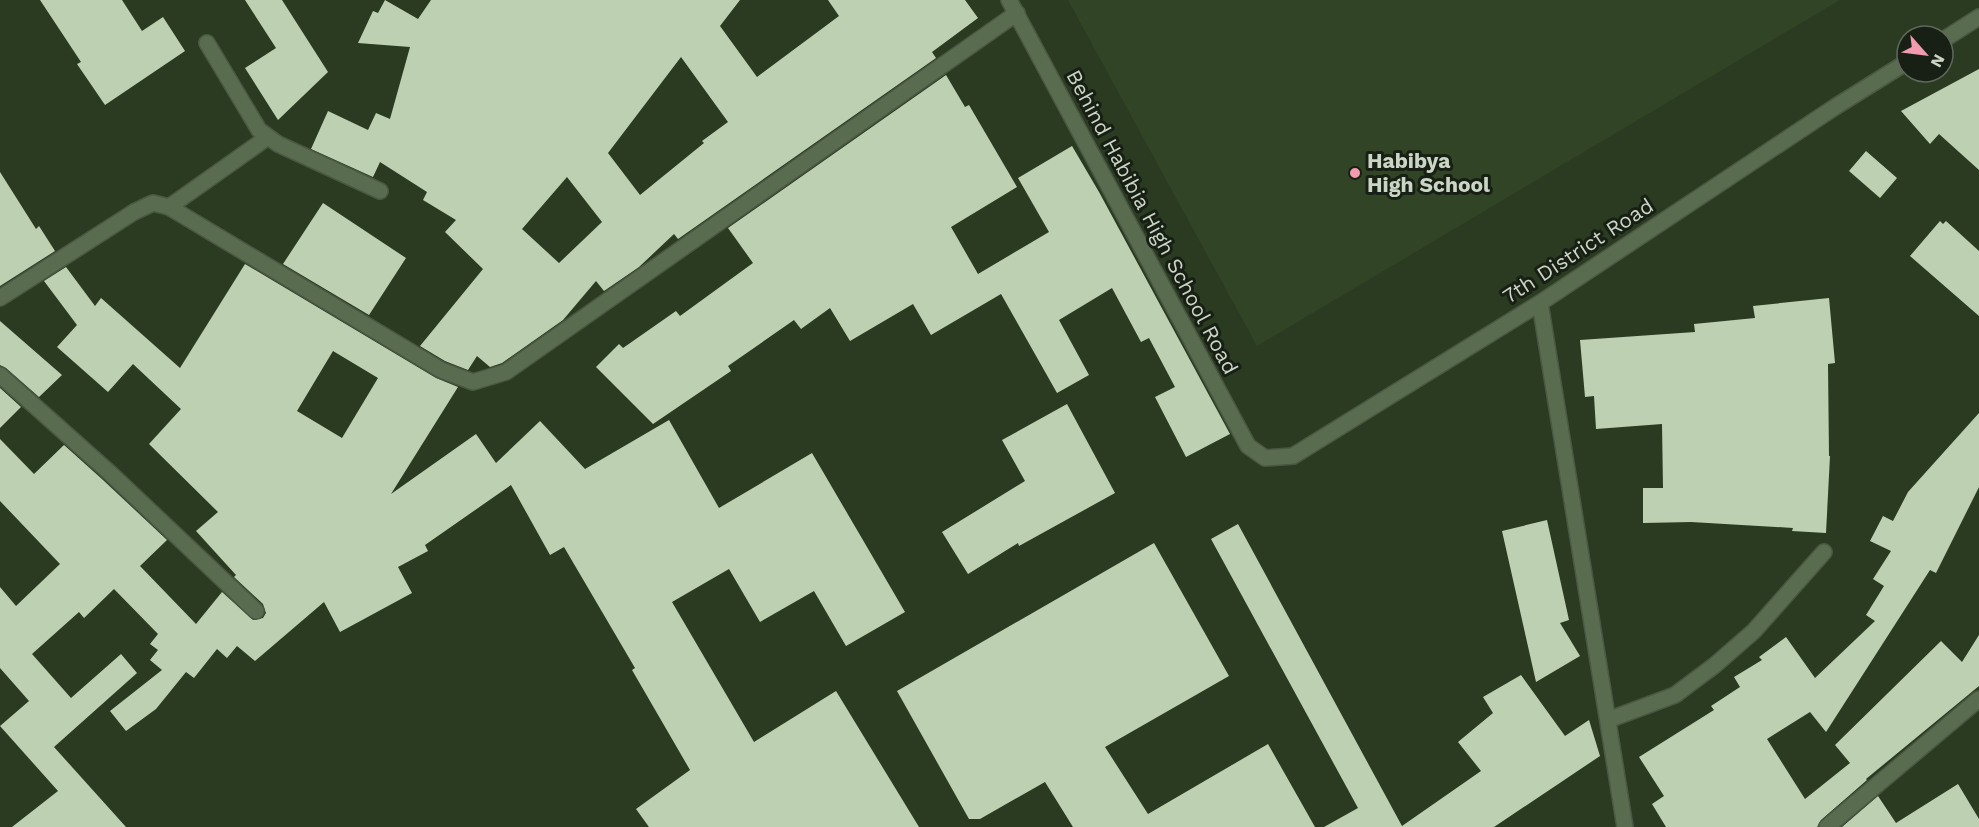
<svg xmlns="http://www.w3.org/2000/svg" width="1979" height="827" viewBox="0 0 1979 827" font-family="'Work Sans',sans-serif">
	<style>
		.built { fill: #314526 }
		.building { fill: #bdd1b2; fill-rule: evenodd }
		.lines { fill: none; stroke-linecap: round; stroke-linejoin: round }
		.minor-casing { stroke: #4a5842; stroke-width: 18 }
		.minor { stroke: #5a6c50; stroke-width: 15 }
		.poi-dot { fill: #f29ab0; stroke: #181f14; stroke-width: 2 }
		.labels { text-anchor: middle; stroke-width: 6; stroke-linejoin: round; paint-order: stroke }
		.poi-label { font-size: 21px; font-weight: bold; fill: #cad5c5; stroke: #181f14; text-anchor: start }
		.street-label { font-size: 21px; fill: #cad5c5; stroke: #181f14 }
	</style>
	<rect width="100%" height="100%" fill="#2b3b22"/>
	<path class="built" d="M1068 0H1840L1257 346Z"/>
	<path class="building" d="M40 0H122L142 31 163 17 185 51 105 105 77 64 81 62Z
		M245 0H282L328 72 278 120 245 68 276 48Z
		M385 0 418 19 431 0H740L720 26 757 77 839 16 828 0H965L978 18 932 52 936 58 678 239 674 234 639 267 604 291 596 281 563 320 502 363 490 367 477 356 468 370 445 361 420 346 483 269 445 232 456 220 423 200 427 192 380 162 373 177 311 149 328 111 368 130 376 113 390 119 410 47 358 43 373 11 378 13ZM681 57 728 122 702 141 704 143 640 195 608 153ZM567 177 602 222 559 263 522 229Z
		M1979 69V170L1939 134 1930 144 1901 111Z
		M946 75 965 107 969 105 1017 187 951 227 978 274 1049 232 1018 178 1072 146 1099 192 1230 434 1186 457 1155 397 1175 387 1149 338 1141 342 1112 288 1059 320 1089 375 1057 393 1001 294 931 335 913 304 850 341 830 308 801 329 794 320 728 366 731 371 653 424 596 367 619 344 623 348 676 311 680 316 753 263 728 228Z
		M1866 151 1897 178 1880 198 1849 171Z
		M0 172 36 229 39 226 55 251 0 286Z
		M323 203 406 258 369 315 283 264Z
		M1940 221 1943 224 1946 221 1979 251V316L1910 256Z
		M245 264 436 378 458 387 391 494 476 434 496 463 540 421 585 469 669 420 719 508 812 453 905 612 846 646 814 591 760 622 729 569 672 602 754 742 836 691 919 827H649L636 809 690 770 632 670 635 668 564 547 550 555 511 485 425 545 428 551 398 567 412 593 340 632 324 602 255 661 237 646 227 658 217 649 194 678 186 672 156 709 126 731 110 711 162 670 150 660 158 650 150 644 158 634 114 589 84 618 79 612 32 654 71 698 121 654 137 673 54 747 126 827H12L58 791 0 726 29 701 0 668V587L16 606 60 564 0 501V439L34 474 64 445 103 480 167 540 140 566 196 624 222 592 253 620 263 618 266 613 263 604 234 577 236 575 196 531 218 512 149 444 181 409 133 364 108 392 57 347 77 325 44 281 66 267 95 306 101 298 180 368ZM333 351 378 378 342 438 297 411Z
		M1829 298 1835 363 1828 364 1829 456H1830L1826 533 1792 531 1793 528 1691 522 1643 523V488H1663L1662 424 1596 429 1594 396 1585 397 1580 340 1695 332 1694 324 1755 318 1753 306Z
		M0 321 62 375 39 397 6 368 0 365Z
		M0 388 21 407 0 428Z
		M1067 404 1115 493 1019 546 1018 543 968 574 942 532 1025 481 1002 440Z
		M1979 413V487L1936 573 1930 570 1826 732 1810 712 1767 739 1805 799 1850 763 1835 745 1941 641 1962 662 1979 635V686L1866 779 1867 780 1821 820 1817 827H1666L1652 804 1664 796 1639 757 1714 710 1711 706 1740 687 1734 677 1762 660 1759 657 1786 637 1815 678 1875 621 1866 615 1884 586 1873 579 1891 551 1870 541 1883 516 1893 521 1908 492Z
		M1547 520 1569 620 1560 623 1580 656 1536 682 1502 531Z
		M1238 524 1402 826 1481 771 1458 742 1493 713 1483 697 1521 675 1565 736 1589 720 1600 756 1494 827H1324L1358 808 1211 539Z
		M1154 543 1229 676 1105 747 1148 814 1268 744 1315 827H1073L1045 782 980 819H969L897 691Z
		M1958 784 1979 819V827H1842L1878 796 1896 823Z"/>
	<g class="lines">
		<defs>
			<path id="minor" d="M1009 0 1248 446 1265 458 1293 456 1540 303 1835 107 1907 62
				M1943 40 1979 17
				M207 43 259 130 278 144 380 191
				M169 207 268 137
				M0 298 134 212 153 203 169 207 441 370 473 382 506 372 1017 13
				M1540 303 1625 827
				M0 375 110 473 256 611
				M1608 720 1675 695 1715 665 1754 631 1824 552
				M1827 827 1979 699"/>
		</defs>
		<use href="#minor" class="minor-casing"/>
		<use href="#minor" class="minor"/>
	</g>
	<circle class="poi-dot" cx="1355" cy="173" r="6"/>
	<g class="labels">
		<g class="poi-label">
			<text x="1367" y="168">Habibya<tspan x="1367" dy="24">High School</tspan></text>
		</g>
		<g class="street-label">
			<text transform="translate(1152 222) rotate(62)" y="7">Behind Habibia High School Road</text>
			<text transform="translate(1578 251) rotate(-33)" y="7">7th District Road</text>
		</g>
	</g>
	<g transform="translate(1925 54) rotate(118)"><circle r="28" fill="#181f14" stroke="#5f685b" stroke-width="1.5"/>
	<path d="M0-4.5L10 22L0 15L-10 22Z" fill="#f29ab0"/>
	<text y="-9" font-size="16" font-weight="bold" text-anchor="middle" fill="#cad5c5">N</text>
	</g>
</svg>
